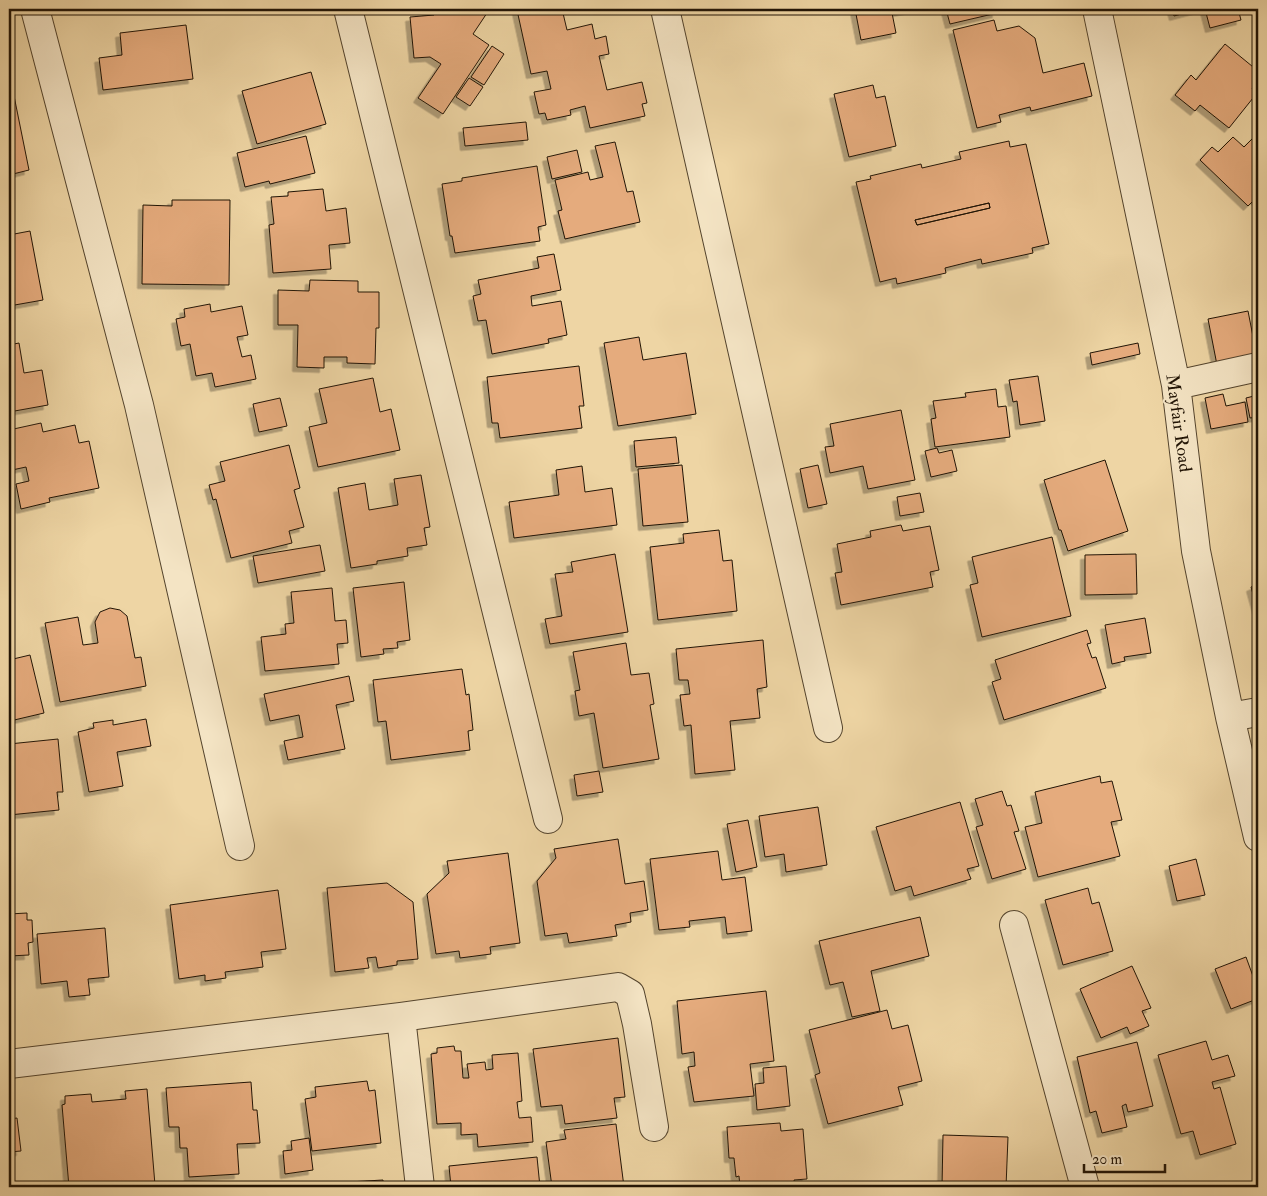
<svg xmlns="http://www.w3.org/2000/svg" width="1267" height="1196" viewBox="0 0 1267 1196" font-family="'IM FELL Double Pica',serif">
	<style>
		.building { fill: #e5ab7d; stroke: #211405; fill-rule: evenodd; filter: url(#shadow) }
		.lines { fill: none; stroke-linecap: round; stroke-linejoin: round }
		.minor-casing { stroke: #54442d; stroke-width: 30 }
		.minor { stroke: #f4e4c4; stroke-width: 28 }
		.labels { text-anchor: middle; stroke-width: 4; stroke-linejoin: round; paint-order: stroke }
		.street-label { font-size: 18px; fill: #211405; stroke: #f4e4c4 }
	</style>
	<defs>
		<filter id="shadow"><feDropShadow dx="-4.5" dy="4.5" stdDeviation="0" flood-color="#0004"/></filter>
	</defs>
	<rect width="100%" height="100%" fill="#eed5a4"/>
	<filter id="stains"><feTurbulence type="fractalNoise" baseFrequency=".004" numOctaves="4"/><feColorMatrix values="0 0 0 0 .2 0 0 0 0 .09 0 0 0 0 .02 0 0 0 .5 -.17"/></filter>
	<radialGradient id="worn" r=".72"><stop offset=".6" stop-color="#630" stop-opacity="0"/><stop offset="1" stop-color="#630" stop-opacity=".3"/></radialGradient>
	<path class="building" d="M425 9H480L487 13 473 34 489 45 443 114 418 98 441 64 430 57 414 58 410 17 434 15Z
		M523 9H541L542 12 562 9 567 30 592 24 595 39 606 36 609 54 599 56 607 90 642 82 647 103 642 104 645 116 590 128 585 106 570 110 571 115 547 120 545 113 539 114 534 92 551 89 547 71 531 74 517 10Z
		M855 9H912L892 13 896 33 861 40Z
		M946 9H996L997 13 950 24Z
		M1172 9H1200L1174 16Z
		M1205 9H1238L1241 20 1210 28Z
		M994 20 997 31 1019 26 1035 38 1043 73 1084 63 1092 96 1031 111 1030 107 999 115 1001 122 977 128 953 30Z
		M186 25 193 79 103 90 99 58 122 55 120 33Z
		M1225 44 1258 71V80L1252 89 1257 93 1229 128 1200 105 1195 111 1175 95 1191 75 1196 80Z
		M492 46 504 54 484 85 471 77Z
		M311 72 326 124 257 144 242 91Z
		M469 78 483 87 470 106 456 97Z
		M9 81H11L29 170 9 175Z
		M873 85 876 98 885 96 896 146 849 157 834 94Z
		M526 122 528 140 465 146 463 128Z
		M1258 133V202L1255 199 1248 206 1200 160 1212 147 1218 152 1233 137 1244 147Z
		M306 136 315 173 270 184 269 181 245 187 237 153Z
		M1009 141 1010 147 1026 144 1049 244 1032 248 1033 253 982 264 981 259 945 268 946 273 897 284 896 278 880 282 856 182 871 179 870 176 921 164 922 168 961 159 959 152ZM989 203 990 208 917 225 915 220Z
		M615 142 627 192 633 191 640 222 565 239 558 211 562 210 555 180 588 172 590 180 603 177 595 146Z
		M577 150 582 172 552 179 547 157Z
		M537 166 546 225 538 227 540 241 455 253 452 236H450L442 184 462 181V178Z
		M323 189 326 211 346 208 350 243 329 245 331 269 273 273 269 225 274 224 271 197 288 196V192Z
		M172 200H230L229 285 142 284 143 205 172 206Z
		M989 203 990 208 917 225 915 220Z
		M30 231 43 300 9 306V235Z
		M554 254 561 290 531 296 532 306 561 301 567 335 548 339 549 343 492 354 486 320 478 321 473 296 481 294 478 280 539 268 537 257Z
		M310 280 358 281V292H379V328H376L375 364 347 363V357H324V368L297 367 298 325H278V290L309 291Z
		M210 304 211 312 242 306 248 335 237 337 242 357 251 355 256 379 215 387 212 373 196 376 190 344 181 346 176 319 185 317 184 309Z
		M1248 311 1257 357 1217 365 1208 319Z
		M639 337 643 360 686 353 696 414 618 426 604 343Z
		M19 343 24 373 42 370 48 405 9 412V345Z
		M1138 343 1140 354 1092 365 1090 353Z
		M579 366 584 406H579L582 428 500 438 498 423H492L487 377Z
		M1038 376 1045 421 1020 425 1017 401 1013 402 1009 380Z
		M373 378 380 412 391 409 400 450 318 467 309 427 327 423 319 389Z
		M996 389 998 407 1006 406 1010 437 935 447 931 419 936 418 933 401 966 397 965 393Z
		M1223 394 1226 406 1245 402 1248 422 1211 429 1205 398Z
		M1258 395V417L1250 418 1246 398Z
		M280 398 287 426 259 432 253 404Z
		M901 410 915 480 868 489 863 466 830 473 825 447 834 446 830 424Z
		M41 423 43 432 75 425 79 443 89 441 99 488 49 498 50 502 21 509 16 484 29 481 26 467 12 470 9 455V430Z
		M676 437 679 463 636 467 634 441Z
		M289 445 300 488 294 490 304 527 289 531 292 543 231 558 216 499 213 500 209 485 225 481 220 462Z
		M937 448 939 453 952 450 957 471 931 477 925 451Z
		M1105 460 1128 531 1068 551 1061 530H1059L1044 480Z
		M682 465 688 522 643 526 638 469Z
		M818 465 827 504 808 508 800 469Z
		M582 466 585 492 612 488 617 525 514 538 509 502 559 495 556 470Z
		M421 475 430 527 424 528 427 545 407 548 408 556 377 561V564L351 568 338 488 365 483 369 510 398 505 394 479Z
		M920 493 924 512 900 516 897 497Z
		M901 525 903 531 930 526 939 570 930 572 933 587 841 605 835 573 842 572 837 544 871 537 870 531Z
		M719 530 723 561 732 560 737 611 658 620 650 547 684 543 683 534Z
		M1052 537 1071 616 982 637 970 585 978 583 972 557Z
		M9 544H11L14 563 9 564Z
		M320 545 325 571 258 583 253 556Z
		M615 554 628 632 550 644 545 619 562 616 555 574 573 572 571 562Z
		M1136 554 1137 594 1085 595V555Z
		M9 573 14 615 9 616Z
		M404 582 410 640 397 642 398 648 383 649 384 654 361 657 353 588Z
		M1258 584V612L1251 587Z
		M332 588 335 621 346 620 348 643 337 644 339 664 265 671 261 637 286 634 285 624 294 623 291 592Z
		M110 608 120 610 127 616 135 658 141 657 146 686 60 702 45 623 78 617 83 645 98 643 95 622 100 612Z
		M1145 618 1151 653 1124 657 1125 661 1112 664 1105 625Z
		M1087 630 1091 643 1087 644 1092 658 1096 657 1106 688 1004 720 992 682 1001 679 995 660Z
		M763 640 767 687 757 689 760 718 730 721 735 770 695 774 691 725 684 726 680 695 690 694 688 680H679L676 649Z
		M626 643 631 675 649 673 654 704 650 705 659 759 603 768 594 713 579 716 575 691 580 690 573 652Z
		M30 655 44 713 10 721 9 714V660Z
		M462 669 466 695 469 694 473 730 468 731 470 750 391 760 386 721 378 722 373 680Z
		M349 676 354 701 336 705 345 749 288 760 284 741 303 737 299 715 270 721 264 694Z
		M146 719 151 746 117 752 123 786 89 792 78 732 94 728 93 723 113 720V725Z
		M58 739 63 792H57L59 810 9 815V744Z
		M1258 742V769L1252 744Z
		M599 771 603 792 577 796 574 775Z
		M1100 776 1101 783 1112 781 1122 820 1111 822 1120 856 1038 877 1025 827 1042 823 1035 792Z
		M1002 791 1007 806 1011 805 1019 831 1014 832 1026 869 992 879 976 827 983 825 975 799Z
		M960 802 979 866 967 869 971 879 914 896 911 886 895 891 876 827Z
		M818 807 827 865 786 872 784 854 765 857 759 816Z
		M748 820 757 867 736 872 727 824Z
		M618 839 625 884 644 881 648 910 630 913 631 922 615 925 617 936 569 943 567 933 545 936 537 881 556 858 554 849Z
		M718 851 722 880 745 877 752 931 727 934 725 917 689 921 690 927 659 930 650 859Z
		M508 853 520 943 490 947 491 954 460 958 459 951 436 954 427 894 449 873 447 861Z
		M1196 859 1205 895 1177 901 1169 866Z
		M387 883 413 902 418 959 397 961V965L378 968 376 957 367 958 369 968 335 972 327 888Z
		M1088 888 1092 904 1099 902 1113 951 1063 965 1045 900Z
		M278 890 286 949 261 952 263 967 225 972 226 978 205 981V975L179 979 170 905Z
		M27 913V920H32L33 942 28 943 29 955 9 956V914Z
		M920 917 929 956 871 971 880 1011 852 1017 843 982 830 985 819 941Z
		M105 928 109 977 88 979 90 995 69 997 67 981 41 984 37 934Z
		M1246 957 1258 990V993L1255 994 1257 999 1231 1009 1215 969Z
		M1132 966 1151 1008 1142 1011 1149 1026 1130 1034 1127 1027 1101 1038 1080 989Z
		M766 991 774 1061 750 1064 754 1096 694 1102 688 1067 695 1066 694 1052 682 1054 677 1001Z
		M887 1010 892 1029 908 1025 922 1081 898 1087 903 1105 828 1124 815 1075 820 1073 809 1030Z
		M618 1038 625 1097 614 1098 617 1118 565 1124 562 1105 541 1107 533 1049Z
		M1206 1041 1212 1060 1228 1055 1235 1076 1212 1082 1214 1089 1220 1087 1236 1144 1200 1155 1193 1131 1181 1134 1158 1055Z
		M1137 1042 1153 1106 1128 1112 1126 1104 1122 1106 1127 1127 1102 1133 1096 1111 1090 1113 1077 1057Z
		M454 1046 455 1051H461L463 1078H469L467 1064 485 1062 486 1070 493 1069 492 1055 518 1053 522 1101 517 1102 519 1118 531 1117 533 1142 478 1147 477 1134 461 1135V1123L437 1124 431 1054 437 1053V1048Z
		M786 1066 790 1106 757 1110 755 1084 764 1083 763 1068Z
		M367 1081 369 1091 375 1090 381 1143 312 1151 305 1099 316 1097 315 1087Z
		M251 1082 253 1110H257L260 1143 237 1144 239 1174 189 1177 187 1148H180L179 1127H169L166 1088Z
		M147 1089 155 1185 123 1187H69L62 1105 65 1104V1096L91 1094 92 1102 126 1099 125 1091Z
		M17 1118 21 1151 9 1152V1119Z
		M780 1123 781 1131 803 1129 807 1179 794 1180 795 1187H740L739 1176 736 1177 734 1158H729L727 1127Z
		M616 1124 624 1187H552L546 1142 566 1139 564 1130Z
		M943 1135 1008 1137 1006 1187H942Z
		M309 1138 313 1170 285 1174 283 1151 292 1150 291 1141Z
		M537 1157 540 1187H451L449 1166Z
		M383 1180V1187H315L314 1184Z"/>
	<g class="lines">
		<defs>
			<path id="minor" d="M35 9 139 405 240 846
				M348 9 548 819
				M665 9 828 728
				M1097 9 1176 385 1196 551 1230 717 1258 837
				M1176 385 1258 367
				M1230 717 1258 712
				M1014 925 1085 1187
				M401 1017 420 1187
				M9 1064 401 1017 618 987 630 994 637 1024 654 1127"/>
		</defs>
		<use href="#minor" class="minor-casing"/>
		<use href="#minor" class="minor"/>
	</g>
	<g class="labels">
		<g class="street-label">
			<text transform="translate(1179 423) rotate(82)" y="6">Mayfair Road</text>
		</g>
	</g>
	<rect width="1267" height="1196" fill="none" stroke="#eed5a4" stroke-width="30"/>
	<rect x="10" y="10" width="1247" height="1176" fill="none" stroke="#211405" stroke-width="2.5"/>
	<rect x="15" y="15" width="1237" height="1166" fill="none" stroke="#211405"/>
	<path d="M1084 1164v8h81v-8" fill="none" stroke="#211405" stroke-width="2.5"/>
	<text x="1092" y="1164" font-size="15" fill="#211405" stroke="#f4e4c4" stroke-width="4" paint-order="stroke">20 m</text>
	<rect width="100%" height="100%" filter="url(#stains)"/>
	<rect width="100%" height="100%" fill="url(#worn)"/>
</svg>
